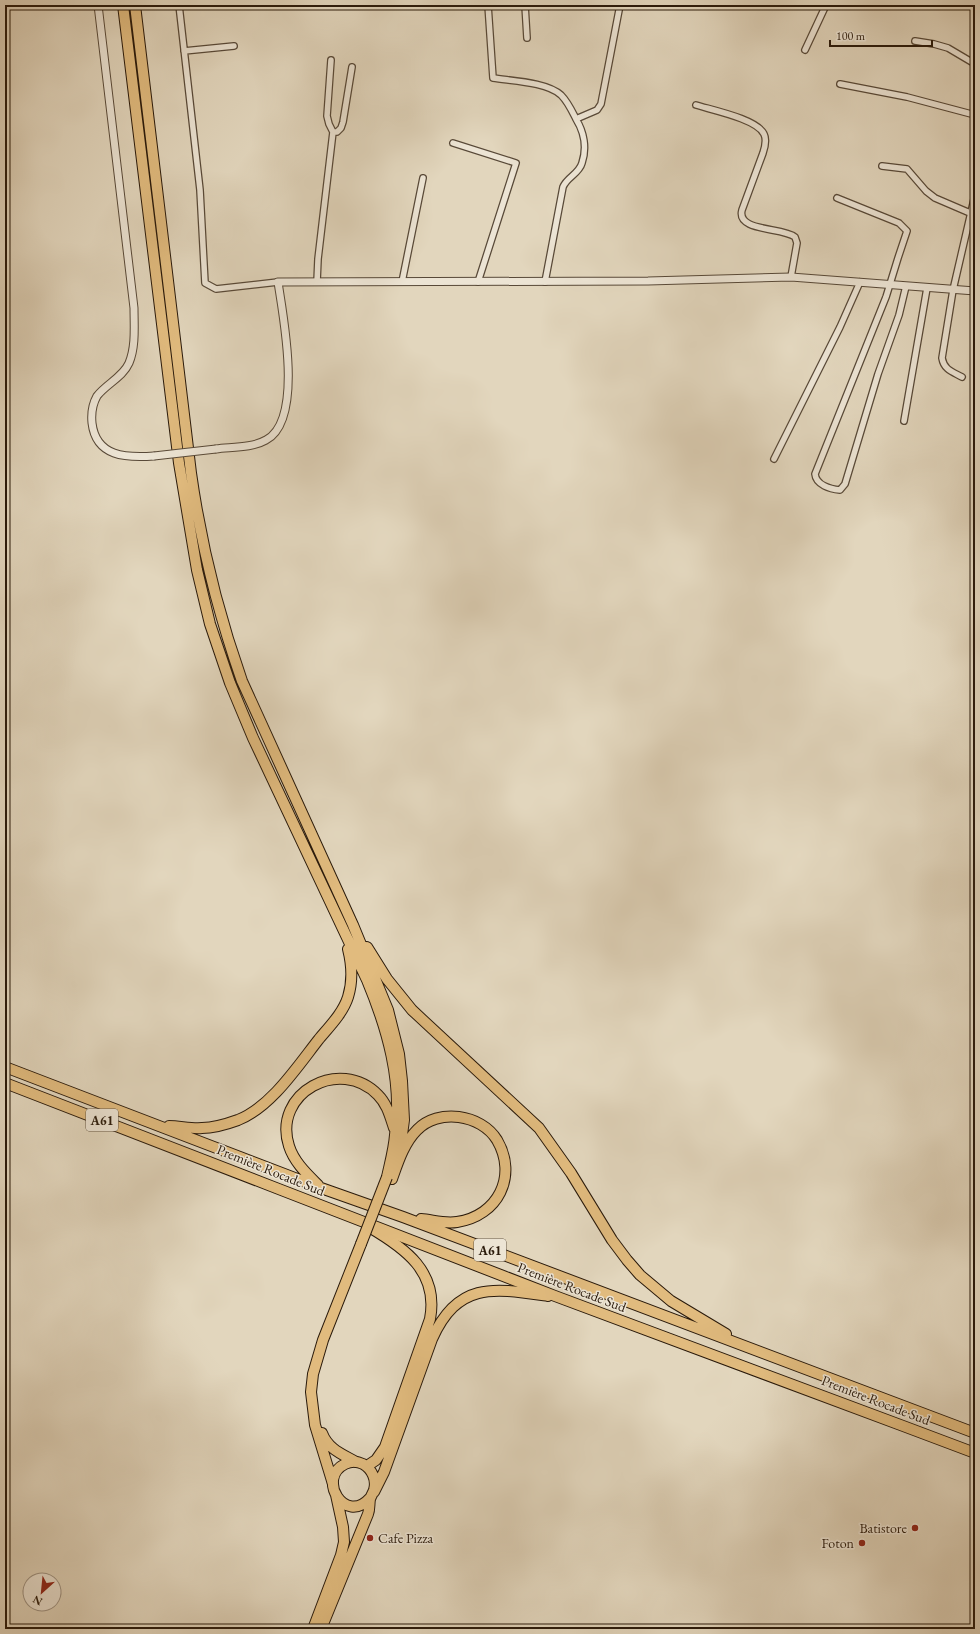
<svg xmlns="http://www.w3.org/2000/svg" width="980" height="1634" viewBox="0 0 980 1634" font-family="'EB Garamond',serif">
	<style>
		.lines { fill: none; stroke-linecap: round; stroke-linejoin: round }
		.minor-casing { stroke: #584938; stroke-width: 8 }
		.tertiary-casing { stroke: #584938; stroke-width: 9 }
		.trunk-casing { stroke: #2a1a0b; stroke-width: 12 }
		.motorway-casing { stroke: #2a1a0b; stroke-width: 12 }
		.minor { stroke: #ece4d4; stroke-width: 5.5 }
		.tertiary { stroke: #ece4d4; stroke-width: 7 }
		.trunk { stroke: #e1bb7e; stroke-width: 10 }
		.motorway { stroke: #e1bb7e; stroke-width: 10 }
		.tertiary-bridge-casing { stroke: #584938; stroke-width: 9; stroke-linecap: butt }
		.motorway-bridge-casing { stroke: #2a1a0b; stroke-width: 12; stroke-linecap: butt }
		.tertiary-bridge { stroke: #ece4d4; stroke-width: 7 }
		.motorway-bridge { stroke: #e1bb7e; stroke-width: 10 }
		.poi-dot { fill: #8f2418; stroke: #ece4d4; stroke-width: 1.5 }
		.labels { text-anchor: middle; stroke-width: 3; stroke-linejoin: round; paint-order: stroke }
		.shield { fill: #ece4d4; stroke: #645747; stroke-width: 1 }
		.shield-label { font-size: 13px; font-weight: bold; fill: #2a1a0b }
		.street-label { font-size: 14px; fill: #2a1a0b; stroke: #ece4d4 }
		.poi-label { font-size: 14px; fill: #2a1a0b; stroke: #ece4d4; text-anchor: end }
	</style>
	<rect width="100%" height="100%" fill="#e2d6bd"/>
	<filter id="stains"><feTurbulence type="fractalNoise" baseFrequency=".005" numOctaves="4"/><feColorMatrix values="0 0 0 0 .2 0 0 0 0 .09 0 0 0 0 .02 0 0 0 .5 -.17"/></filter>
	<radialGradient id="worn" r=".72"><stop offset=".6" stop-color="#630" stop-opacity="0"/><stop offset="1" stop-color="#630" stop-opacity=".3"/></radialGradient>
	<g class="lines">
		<defs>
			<path id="minor" d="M179 5 200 190 205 283 216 289 278 282
				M488 5 493 78C512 81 547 82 561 95 568 102 572 111 576 119 584 132 587 148 582 163 579 174 567 177 563 187L545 282
				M525 5 527 38
				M915 41 934 44 948 48 975 64
				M805 50 826 5
				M184 51 234 46
				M331 60 327 116 329 124 333 132H337L341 128 343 122 352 67
				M840 84 907 97 975 115
				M696 105C712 110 757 119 764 134 767 140 765 147 763 153L742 210C736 232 783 227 795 237L797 243 791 277
				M576 119 597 110 601 104 620 5
				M453 143 516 163 478 282
				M882 166 907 169 926 191 935 198 970 213
				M837 198 899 223 907 231 898 258 886 297 815 474C816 485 830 489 840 490L845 484 878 374 899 315 906 286
				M317 282 318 259 333 132
				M402 282 423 178
				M962 377C953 372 944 370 942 358L953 290 975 195
				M904 421 927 288
				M774 459 840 327 860 282"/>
			<path id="tertiary" d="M98 5 134 308C134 326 136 346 129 363 123 377 106 384 97 396 92 405 91 413 92 423 96 457 126 458 154 456
				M216 449C232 447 252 448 266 440 304 420 283 316 278 282L648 281 791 277 975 291"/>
			<path id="trunk" d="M367 1466 376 1460 385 1447 430 1319C439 1272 405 1248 369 1227
				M374 1492 384 1472 432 1339C458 1281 494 1288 548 1296
				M313 1629 341 1555 344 1542 343 1527 336 1495
				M321 1629 368 1514C370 1509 369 1504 370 1499 371 1496 373 1493 374 1490 377 1480 372 1469 363 1464 357 1461 351 1461 345 1464 316 1478 345 1526 370 1498"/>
			<path id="motorway" d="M123 5 179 463 197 570 210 624 230 683 253 738 367 980C387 1028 403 1082 395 1135 394 1149 390 1163 387 1177
				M135 5 191 473C201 544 218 613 242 681L353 925 388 1010 399 1054 402 1081 404 1120 399 1157
				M367 947 387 979 412 1010 539 1128 571 1173 612 1240 627 1260 640 1275 671 1301 726 1334
				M5 1067 321 1188 403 1217 975 1433
				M5 1083C189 1153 371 1226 555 1296 694 1349 835 1400 975 1453
				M169 1126C180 1126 191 1129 202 1128 214 1128 227 1124 238 1120 271 1107 297 1067 319 1039 329 1027 343 1013 348 997 353 981 352 965 348 949
				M392 1179C398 1162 404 1143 417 1130 438 1108 481 1114 497 1140 518 1176 498 1216 457 1222 444 1224 433 1220 421 1219
				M318 1185C307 1174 294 1162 289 1146 272 1093 340 1056 378 1095 387 1104 390 1116 394 1128
				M322 1433C328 1449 342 1454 356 1462
				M333 1484 315 1425 311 1392 313 1374 323 1340 361 1244"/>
		</defs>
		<use href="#minor" class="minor-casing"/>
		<use href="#tertiary" class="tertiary-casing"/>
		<use href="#trunk" class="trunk-casing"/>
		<use href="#motorway" class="motorway-casing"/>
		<use href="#minor" class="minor"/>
		<use href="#tertiary" class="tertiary"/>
		<use href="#trunk" class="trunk"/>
		<use href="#motorway" class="motorway"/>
		<defs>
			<path id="tertiary-bridge" d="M154 456 216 449"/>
			<path id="motorway-bridge" d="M361 1244 387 1177"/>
		</defs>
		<use href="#tertiary-bridge" class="tertiary-bridge-casing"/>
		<use href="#motorway-bridge" class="motorway-bridge-casing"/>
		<use href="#tertiary-bridge" class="tertiary-bridge"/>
		<use href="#motorway-bridge" class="motorway-bridge"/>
	</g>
	<g class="poi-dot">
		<circle cx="915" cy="1528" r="4"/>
		<circle cx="370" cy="1538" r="4"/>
		<circle cx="862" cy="1543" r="4"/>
	</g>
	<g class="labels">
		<g class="shield">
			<rect x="86" y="1109" width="32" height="22" rx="3"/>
			<rect x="474" y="1239" width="32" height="22" rx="3"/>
		</g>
		<g class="shield-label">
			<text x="102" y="1125">A61</text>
			<text x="490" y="1255">A61</text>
		</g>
		<g class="street-label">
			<text transform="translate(271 1170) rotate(22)" y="5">Première Rocade Sud</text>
			<text transform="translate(572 1287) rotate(21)" y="5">Première Rocade Sud</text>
			<text transform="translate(876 1400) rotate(21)" y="5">Première Rocade Sud</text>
		</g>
		<g class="poi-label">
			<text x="907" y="1533">Batistore</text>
			<text x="378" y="1543" text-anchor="start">Cafe Pizza</text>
			<text x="854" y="1548">Foton</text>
		</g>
	</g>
	<rect width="980" height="1634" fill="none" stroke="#e2d6bd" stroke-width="20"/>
	<rect x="6" y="6" width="968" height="1622" fill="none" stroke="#2a1a0b" stroke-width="2"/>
	<rect x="10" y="10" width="960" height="1614" fill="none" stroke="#2a1a0b"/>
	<g transform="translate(42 1592) rotate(207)"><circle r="19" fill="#ece4d4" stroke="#9e9384"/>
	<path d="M0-3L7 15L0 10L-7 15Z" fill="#8f2418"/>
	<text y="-6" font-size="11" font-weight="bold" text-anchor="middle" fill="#2a1a0b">N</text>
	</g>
	<path d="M830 40v6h102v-6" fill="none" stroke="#2a1a0b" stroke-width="2"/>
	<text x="836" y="40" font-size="12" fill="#2a1a0b" stroke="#ece4d4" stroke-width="3" paint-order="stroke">100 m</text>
	<rect width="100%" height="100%" filter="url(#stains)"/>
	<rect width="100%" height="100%" fill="url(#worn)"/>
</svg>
